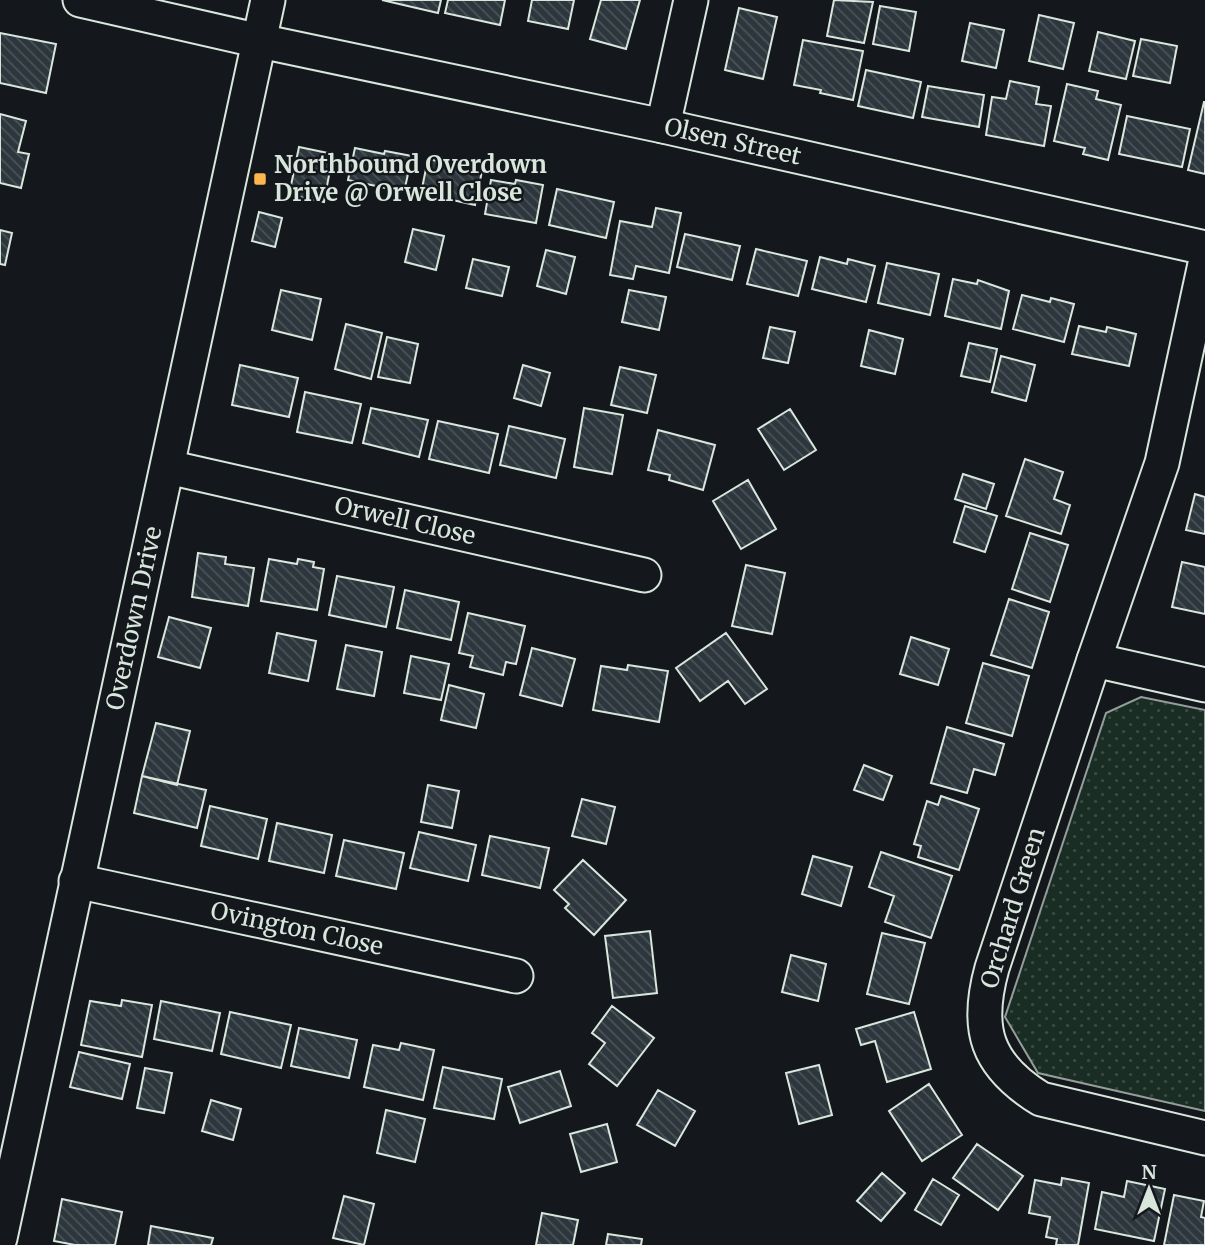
<svg xmlns="http://www.w3.org/2000/svg" width="1205" height="1245" viewBox="0 0 1205 1245" font-family="Merriweather,serif">
	<style>
		.grass { fill: url(#grass-dots); stroke: #939e99; stroke-width: 2 }
		.building { fill: url(#building-back-hatch); stroke: #d8e6dc; stroke-width: 2 }
		.lines { fill: none; stroke-linecap: round; stroke-linejoin: round }
		.minor-casing { stroke: #d8e6dc; stroke-width: 37 }
		.minor { stroke: #14181c; stroke-width: 33 }
		.poi-dot { fill: #ffb74d; stroke: #14181c; stroke-width: 2.5 }
		.labels { text-anchor: middle; stroke-width: 5; stroke-linejoin: round; paint-order: stroke }
		.street-label { font-size: 24px; fill: #d8e6dc; stroke: #14181c }
		.poi-label { font-size: 24px; font-weight: bold; fill: #d8e6dc; stroke: #14181c; text-anchor: start }
	</style>
	<defs>
		<pattern id="grass-dots" width="8" height="8" patternUnits="userSpaceOnUse" patternTransform="scale(1.75)"><rect width="8" height="8" fill="#1a2d24"/><path d="M2 2h.1M6 6h.1" fill="none" stroke="#3b4b43" stroke-width="1.8" stroke-linecap="round"/></pattern>
		<pattern id="building-back-hatch" width="6" height="6" patternUnits="userSpaceOnUse" patternTransform="scale(1.75)"><rect width="6" height="6" fill="#2c363c"/><path d="M-1 5l2 2M0 0l6 6M5-1l2 2" fill="none" stroke="#4a5358"/></pattern>
	</defs>
	<rect width="100%" height="100%" fill="#14181c"/>
	<path class="grass" d="M1141 697 1205 710V1111L1038 1073 1005 1017 1106 713Z"/>
	<path class="building" d="M382 0H441L438 13Z
		M448 0H505L500 25 445 13Z
		M532 0H574L568 29 528 21Z
		M601 0H640L626 49 590 39Z
		M834 0 873 2 864 43 827 36Z
		M880 6 916 12 909 51 873 44Z
		M739 8 777 17 763 79 725 70Z
		M1039 15 1074 23 1063 69 1029 61Z
		M970 23 1004 30 996 68 962 61Z
		M1098 32 1135 41 1126 79 1089 71Z
		M0 33 56 44 46 93 0 83Z
		M1141 39 1177 46 1170 83 1133 76Z
		M803 40 863 51 853 100 820 93 821 90 794 85Z
		M866 70 921 82 913 118 858 106Z
		M1010 81 1039 87 1036 104 1051 106 1044 146 986 135 992 97 1006 99Z
		M1067 84 1098 91 1096 99 1121 105 1108 160 1083 154 1085 148 1054 141Z
		M928 86 984 95 979 127 922 117Z
		M1204 102H1205V174L1188 170Z
		M0 114 26 121 18 152 29 154 21 188 0 183Z
		M1127 116 1190 129 1182 167 1119 154Z
		M299 147 333 154 324 202 289 195Z
		M355 148 384 154 385 151 412 156 404 192 348 180Z
		M439 157 455 161 454 165 482 171 475 205 421 193 428 159 438 161Z
		M491 180 515 184 516 180 543 185 536 223 485 214Z
		M557 189 614 202 606 238 549 225Z
		M656 208 681 213 669 273 636 266 633 279 610 275 620 221 652 227Z
		M259 212 282 218 275 247 252 241Z
		M413 229 444 236 436 270 405 262Z
		M0 230 12 233 5 265 0 264Z
		M685 234 740 246 732 280 677 267Z
		M756 249 807 261 798 296 747 284Z
		M546 250 575 257 566 294 537 286Z
		M820 257 847 264 848 259 875 266 866 302 812 289Z
		M473 259 509 267 502 296 466 288Z
		M887 263 939 274 930 315 878 303Z
		M953 279 977 284 978 280 1009 291 1001 329 945 316Z
		M281 290 321 299 312 340 272 330Z
		M629 290 666 297 659 330 622 322Z
		M1022 295 1050 302 1051 298 1074 304 1064 342 1013 329Z
		M346 324 382 333 371 379 335 369Z
		M1079 326 1106 332 1107 327 1136 334 1129 366 1072 354Z
		M770 327 795 332 788 363 763 358Z
		M869 330 903 339 895 374 861 366Z
		M387 337 418 344 410 383 378 377Z
		M969 343 997 349 990 382 961 376Z
		M1001 356 1035 365 1026 401 992 392Z
		M240 365 298 378 289 417 232 405Z
		M523 365 550 373 541 406 514 398Z
		M620 367 656 375 647 413 611 405Z
		M305 392 361 404 352 443 297 432Z
		M371 408 428 420 419 457 363 443Z
		M584 408 623 415 612 474 574 467Z
		M790 409 816 450 784 470 758 429Z
		M438 421 498 434 489 473 429 459Z
		M509 426 565 439 556 478 500 465Z
		M658 430 715 445 703 490 669 480 670 475 648 470Z
		M1025 459 1063 472 1054 499 1070 505 1061 534 1006 516Z
		M963 474 994 484 986 509 955 499Z
		M748 480 776 529 741 549 713 501Z
		M1195 494 1205 497V534L1186 530Z
		M965 506 997 516 985 552 954 542Z
		M1030 533 1068 545 1050 602 1012 589Z
		M198 553 226 557 225 564 254 568 248 606 192 597Z
		M269 559 297 564 298 559 314 562 313 567 324 569 317 610 261 601Z
		M1182 562 1205 567V614L1172 607Z
		M746 565 785 573 772 634 732 626Z
		M337 576 394 587 386 627 329 615Z
		M405 590 459 602 451 640 397 628Z
		M1009 599 1049 612 1032 668 991 655Z
		M468 613 525 626 516 664 506 662 503 675 470 667 473 656 459 653Z
		M169 617 211 628 200 668 158 657Z
		M277 633 316 641 308 681 269 673Z
		M726 633 767 689 745 704 728 681 700 701 676 668Z
		M911 637 949 649 938 685 900 674Z
		M346 645 382 652 374 696 337 689Z
		M532 648 575 659 562 706 520 695Z
		M411 656 449 664 441 700 404 693Z
		M983 663 1029 676 1012 736 966 723Z
		M628 665 668 671 659 722 593 710 601 666 627 670Z
		M449 685 484 694 476 728 441 720Z
		M156 723 190 731 177 785 142 776Z
		M947 727 1004 744 995 775 974 769 967 793 931 783Z
		M864 765 892 776 883 800 854 790Z
		M142 776 206 790 197 828 134 813Z
		M428 785 459 791 452 828 421 822Z
		M941 796 979 809 959 870 918 857 921 846 914 844 927 801 938 805Z
		M582 799 615 807 606 844 572 836Z
		M210 806 267 819 258 859 201 846Z
		M277 823 332 835 324 873 269 861Z
		M419 832 476 845 468 881 410 868Z
		M490 836 549 848 540 888 482 875Z
		M344 840 404 853 396 889 336 876Z
		M881 852 952 876 931 938 885 922 894 896 869 887Z
		M813 856 852 867 841 906 802 894Z
		M583 860 626 900 594 935 565 908 569 904 554 890Z
		M650 931 657 993 613 998 605 936Z
		M882 933 925 943 909 1004 867 994Z
		M791 955 826 964 818 1001 782 992Z
		M122 1000 152 1005 142 1057 81 1045 90 1001 121 1006Z
		M161 1001 220 1013 212 1051 154 1039Z
		M612 1006 654 1038 617 1086 589 1064 605 1043 592 1033Z
		M230 1012 291 1025 281 1068 221 1054Z
		M914 1012 931 1069 887 1082 875 1041 861 1045 856 1029Z
		M299 1028 357 1040 349 1078 291 1066Z
		M401 1043 434 1050 423 1100 364 1087 373 1045 399 1050Z
		M79 1052 130 1064 122 1099 70 1087Z
		M819 1065 832 1115 799 1124 786 1073Z
		M443 1067 502 1079 494 1119 434 1108Z
		M145 1068 172 1073 164 1113 137 1108Z
		M560 1071 571 1106 520 1123 508 1087Z
		M929 1084 962 1135 922 1161 889 1111Z
		M658 1090 695 1111 675 1146 637 1125Z
		M211 1100 241 1109 233 1140 202 1131Z
		M386 1110 425 1119 415 1162 377 1153Z
		M607 1124 617 1162 581 1172 570 1134Z
		M977 1144 1023 1176 998 1210 953 1178Z
		M882 1173 905 1193 881 1221 857 1201Z
		M1062 1178 1089 1183 1078 1245H1056L1057 1239 1046 1237 1050 1217 1029 1213 1035 1180 1061 1185Z
		M933 1179 959 1195 941 1225 915 1210Z
		M1127 1181 1165 1189 1154 1241 1095 1229 1102 1192 1124 1197Z
		M1174 1195 1204 1201 1201 1217 1205 1218V1245H1164Z
		M344 1196 374 1204 364 1245 333 1238Z
		M62 1199 122 1212 115 1245H75L54 1241Z
		M542 1213 578 1220 573 1245H536Z
		M151 1226 213 1238 211 1245H148Z
		M608 1234 642 1239 641 1245H606Z"/>
	<g class="lines">
		<defs>
			<g id="minor">
				<path id="s1" d="M80 0 260 41 663 126 1205 248"/>
				<path d="M663 126 691 0"/>
				<path d="M1205 264 1162 463 1094 660 992 968C975 1029 986 1065 1041 1099L1205 1138"/>
				<path id="s2" d="M168 467 644 575"/>
				<path d="M1094 660 1205 685"/>
				<path id="s3" d="M76 881 516 976"/>
				<path id="s4" d="M0 1238 268 0"/>
			</g>
		</defs>
		<use href="#minor" class="minor-casing"/>
		<use href="#minor" class="minor"/>
	</g>
	<rect class="poi-dot" x="253" y="172" width="14" height="14" rx="3.5"/>
	<g class="labels">
		<g class="street-label">
			<text dy="8" stroke="none"><textPath href="#s1" startOffset="668">Olsen Street</textPath></text>
			<text dy="8" stroke="none"><textPath href="#s2" startOffset="243">Orwell Close</textPath></text>
			<text dy="8" stroke="none"><textPath href="#s4" startOffset="634">Overdown Drive</textPath></text>
			<text transform="translate(1013 908) rotate(-73)" y="8">Orchard Green</text>
			<text dy="8" stroke="none"><textPath href="#s3" startOffset="226">Ovington Close</textPath></text>
		</g>
		<g class="poi-label">
			<text x="274" y="173">Northbound Overdown<tspan x="274" dy="28">Drive @ Orwell Close</tspan></text>
		</g>
	</g>
	<g transform="translate(1149 1189)" stroke="#14181c" stroke-width="5" paint-order="stroke">
	<path d="M0-5L12 26L0 18L-12 26Z" fill="#d8e6dc"/>
	<text y="-10" font-size="19" font-weight="bold" text-anchor="middle" fill="#d8e6dc">N</text>
	</g>
</svg>
